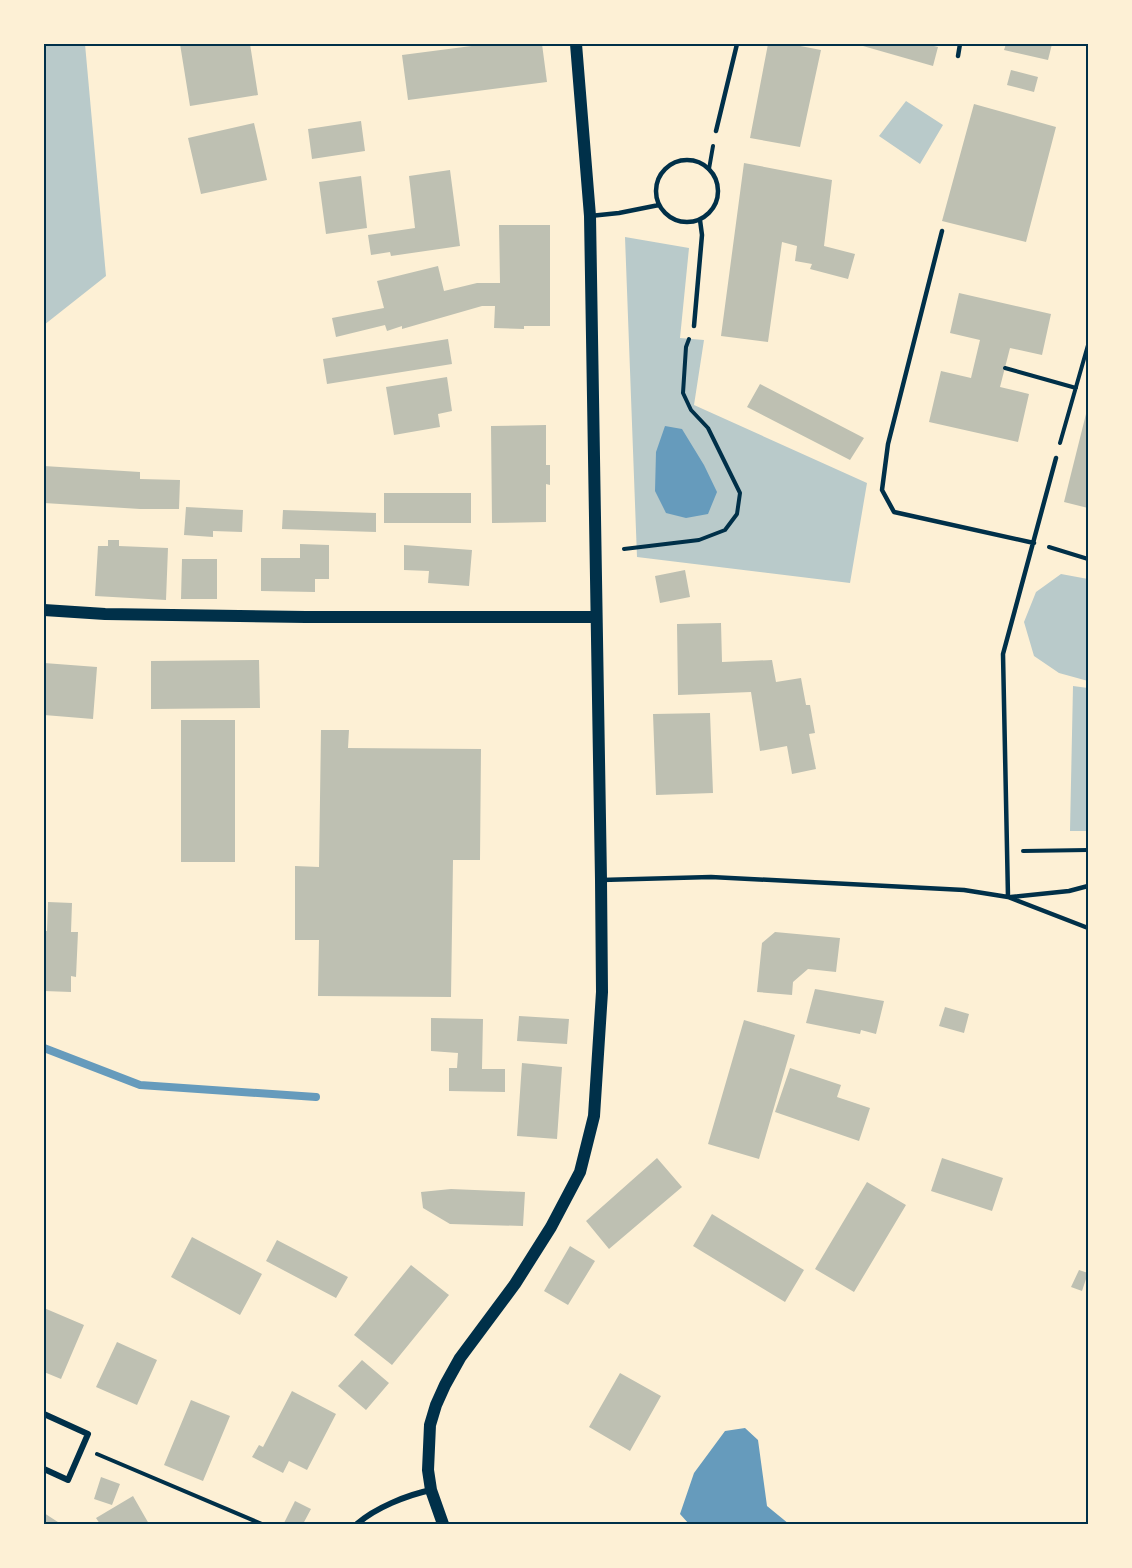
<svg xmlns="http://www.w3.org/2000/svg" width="1132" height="1568" viewBox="0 0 1132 1568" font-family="Cabin,sans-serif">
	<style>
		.green { fill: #b9caca }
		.water { fill: #669bbc }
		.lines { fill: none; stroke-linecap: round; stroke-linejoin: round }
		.stream { stroke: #669bbc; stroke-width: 8 }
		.building { fill: #bec0b2 }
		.path { stroke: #003049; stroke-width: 4 }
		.service { stroke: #003049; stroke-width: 4.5 }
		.minor { stroke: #003049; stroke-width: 6 }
		.secondary { stroke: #003049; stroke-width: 12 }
		.neatline { fill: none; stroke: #003049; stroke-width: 2 }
	</style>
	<rect width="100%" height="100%" fill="#fdf0d5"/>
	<path class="green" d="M44 44H85L106 276 44 325Z
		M906 101 943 125 920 164 879 136Z
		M625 237 689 248 680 338 704 340 694 405 867 483 850 583 637 557Z
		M1061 574 1088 579V681L1059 673 1034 656 1024 622 1036 592Z
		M1073 686 1088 688V831H1070Z"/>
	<path class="water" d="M665 426 682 429 704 465 717 492 708 514 686 518 666 513 655 491 656 452Z
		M745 1428 758 1440 767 1506 789 1524H689L680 1514 694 1473 725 1431Z"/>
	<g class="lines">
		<path class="stream" d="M44 1048 140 1085 316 1097"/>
	</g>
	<path class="building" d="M180 44H250L258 95 190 106Z
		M487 44H542L547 82 408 100 402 55Z
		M768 44H790L821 50 800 147 750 138Z
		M856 44H926L938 47 933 66Z
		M1006 44H1052L1048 60 1004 50Z
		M1011 70 1038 77 1034 92 1007 85Z
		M974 104 1056 127 1026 242 942 221Z
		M361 121 365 151 312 159 308 129Z
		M254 123 267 180 201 194 188 138Z
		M744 163 832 180 824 246 855 254 848 279 810 269 812 264 795 261 797 246 782 242 768 342 721 336Z
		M450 170 460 246 391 256 390 252 371 255 368 235 415 228 409 176Z
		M361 176 367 228 326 234 319 182Z
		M499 225H550V326H524V329L494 328 495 306H482L402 329V326L387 331 385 325 336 337 332 318 384 308 377 281 438 266 444 291 477 283H500Z
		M959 293 1051 314 1042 355 1010 348 1000 387 1029 394 1018 442 929 422 941 371 971 378 980 340 950 333Z
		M448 339 452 364 327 384 323 359Z
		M447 377 452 411 438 414 440 427 394 435 386 387Z
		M760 384 864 438 850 460 747 407Z
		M1088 406V508L1064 502Z
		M546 425V465H550V485L546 484V522L492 523 491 426Z
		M44 466 140 472V479L180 480 179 509H140L44 503Z
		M384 493H471V523H384Z
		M186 507 243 510 242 532 213 531V537L184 535Z
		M283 510 376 513V532L282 529Z
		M108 540H119V546L168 548 166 600 95 596 98 546H108Z
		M300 544 329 545V579H315V592L261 591V558H300Z
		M404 545 472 550 469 586 428 583 429 571 404 570Z
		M182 559H217V599H181Z
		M685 570 690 597 660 603 655 576Z
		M721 623 722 662 772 660 776 682 801 678 806 705H810L815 733 809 734 816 769 792 774 787 746 760 751 751 692 678 695 677 624Z
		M259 660 260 708 151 709V661Z
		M44 663 97 667 93 719 44 715Z
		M710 713 713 793 656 795 653 714Z
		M181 720H235V862H181Z
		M321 730H349L348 748 481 749 480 860H453L451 997 318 996 319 940H295V866L319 867Z
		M48 902 72 903 71 932H78L76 977 71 976V992L44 991V931H47Z
		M775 932 840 938 836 972 808 969 793 982 792 995 757 992 762 943Z
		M815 989 884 1001 876 1034 861 1030 860 1034 806 1023Z
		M945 1007 969 1014 964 1033 939 1026Z
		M519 1016 569 1019 567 1044 517 1041Z
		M431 1018 483 1019 482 1069H505V1092L449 1091V1068H457L458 1053 431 1051Z
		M744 1020 795 1035 759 1159 708 1144Z
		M522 1063 562 1067 557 1139 517 1136Z
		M790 1068 841 1085 837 1097 870 1108 859 1141 775 1112Z
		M657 1158 682 1187 609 1249 586 1221Z
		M942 1158 1003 1178 992 1211 931 1191Z
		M867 1182 906 1205 854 1292 815 1269Z
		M451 1189 525 1192 523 1226 450 1224 423 1208 421 1192Z
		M712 1214 804 1270 785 1302 693 1246Z
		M192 1237 262 1274 240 1315 171 1277Z
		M277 1240 348 1277 336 1298 266 1261Z
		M570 1246 595 1261 568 1305 544 1291Z
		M411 1265 449 1295 392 1365 354 1335Z
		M1079 1270 1088 1273 1082 1291 1071 1287Z
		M44 1308 84 1325 61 1379 44 1372Z
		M117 1342 157 1360 137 1405 96 1387Z
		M362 1360 389 1383 366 1410 338 1386Z
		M620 1373 661 1396 630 1451 589 1427Z
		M292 1391 336 1414 307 1470 289 1461 283 1473 252 1457 259 1445 263 1447Z
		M191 1400 230 1416 203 1481 164 1465Z
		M101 1477 120 1484 112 1505 94 1499Z
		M133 1496 149 1524H100L96 1518Z
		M295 1501 311 1509 303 1524H286L284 1523Z
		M44 1513 61 1524H44Z"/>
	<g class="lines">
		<path class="path" d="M709 169 713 146
			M1005 368 1076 388
			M1060 443 1088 345
			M1049 547 1088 559
			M624 549 699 540 725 530 737 514 740 493 708 428 691 410 683 393 686 347 689 339
			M1023 851 1088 850
			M97 1454 262 1524"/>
		<path class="service" d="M958 56 960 44
			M716 131 737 44
			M656 191a31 31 0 1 1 62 0a31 31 0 1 1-62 0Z
			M590 216 619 213 659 205
			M942 231 888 444 882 490 894 512 1034 543
			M694 326 702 235 700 220
			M601 880 711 877 964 890 1008 897 1088 928
			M1008 897 1003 654 1056 458
			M1011 897 1069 891 1088 886"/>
		<path class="minor" d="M44 1414 88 1434 68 1480 44 1469
			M357 1524C375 1508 407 1495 431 1490"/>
		<path class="secondary" d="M44 610 105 614 306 617H596
			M443 1524 431 1490 428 1470 430 1425 436 1405 445 1385 460 1358 515 1284 551 1227 580 1172 594 1116 602 992 601 880 590 216 576 44"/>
	</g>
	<rect width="1132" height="1568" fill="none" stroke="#fdf0d5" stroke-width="90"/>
	<rect x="45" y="45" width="1042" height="1478" class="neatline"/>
</svg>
